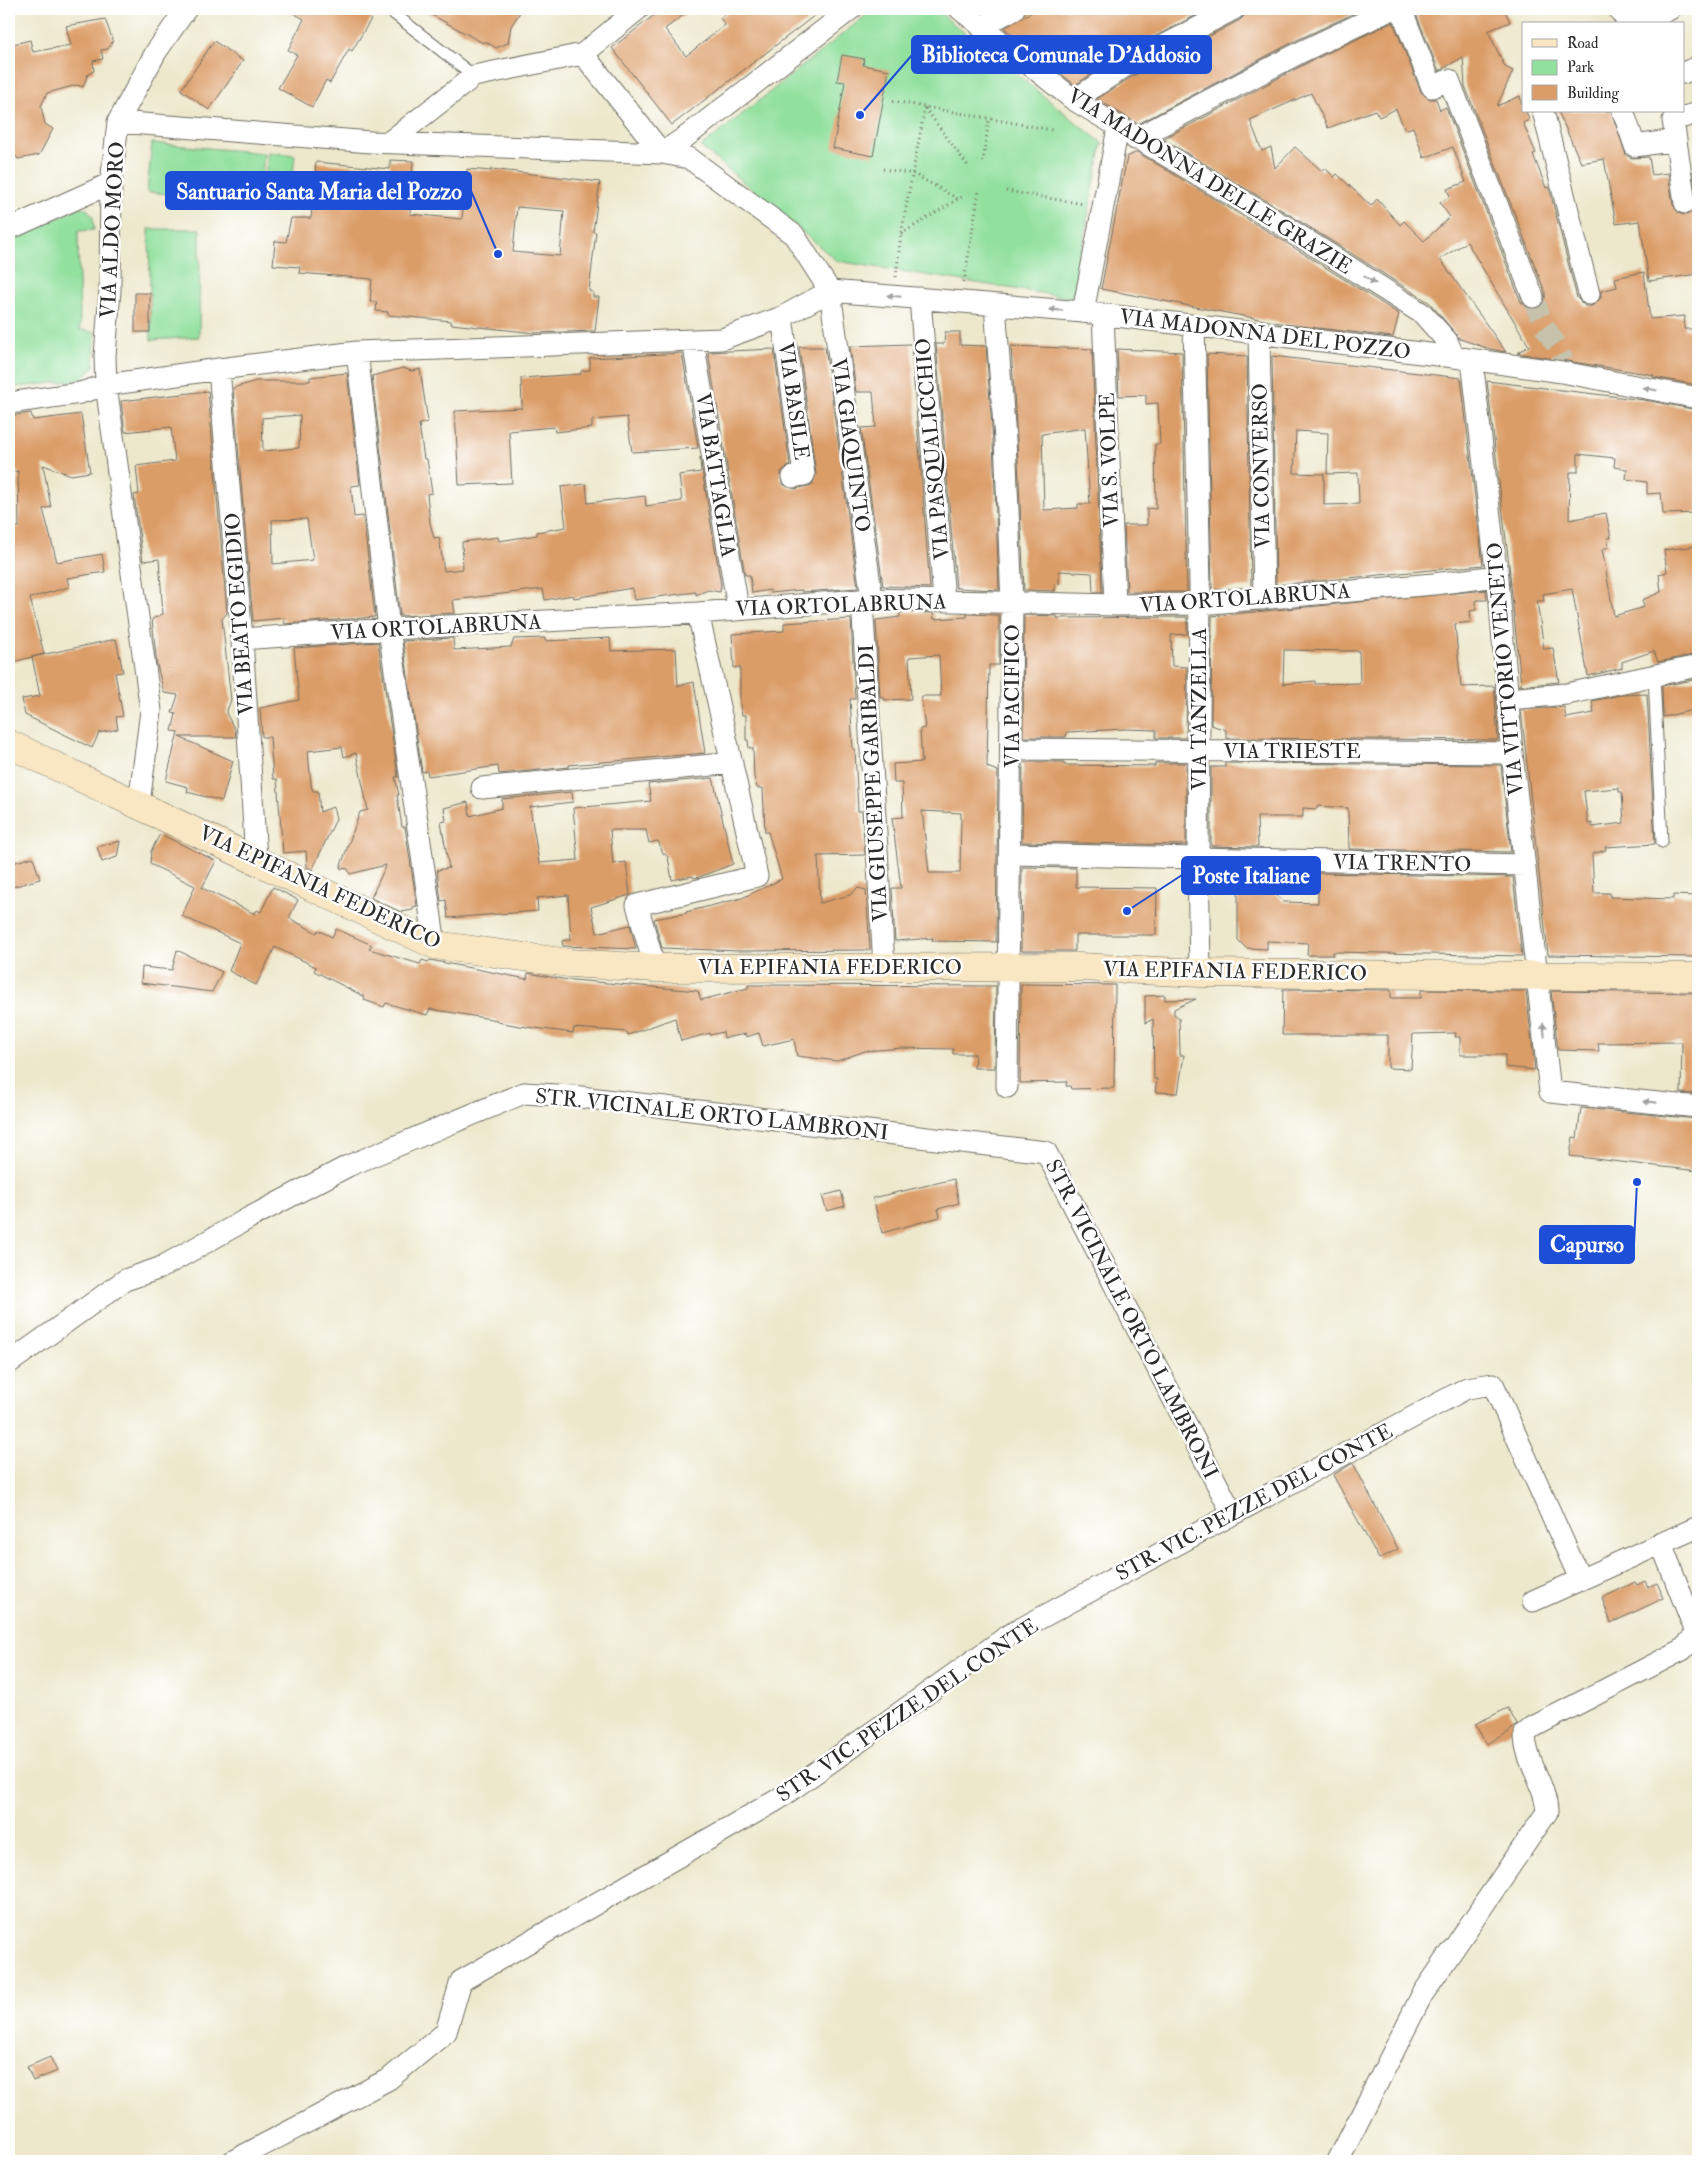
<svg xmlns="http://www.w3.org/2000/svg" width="1707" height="2170" viewBox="0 0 1707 2170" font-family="'IM FELL Double Pica',serif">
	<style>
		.green { fill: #92e09e; stroke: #5e8664 }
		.building { fill: #db9d68; fill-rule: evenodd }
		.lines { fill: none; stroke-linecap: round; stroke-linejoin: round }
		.minor-tunnel { stroke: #c6c2ac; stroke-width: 21; stroke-dasharray: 21 11; stroke-linecap: butt }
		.service-casing { stroke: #6f6d63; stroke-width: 13 }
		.minor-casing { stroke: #6f6d63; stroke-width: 23 }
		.secondary-casing { stroke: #6f6d63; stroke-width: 29 }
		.path { stroke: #6f6d63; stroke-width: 3; stroke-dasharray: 1 4; stroke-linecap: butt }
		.service { stroke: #fff; stroke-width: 11 }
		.minor { stroke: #fff; stroke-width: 21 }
		.secondary { stroke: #f9e7c3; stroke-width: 28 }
		.oneway { fill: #a0a0a0 }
		.labels { text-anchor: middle; stroke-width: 5; stroke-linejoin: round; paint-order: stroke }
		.street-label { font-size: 21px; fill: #2b2b2b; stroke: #fff }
		.leader { fill: none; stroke: #1d4ed8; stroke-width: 2 }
		.callout-dot { fill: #1d4ed8; stroke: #fff; stroke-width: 2 }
		.callout { fill: #1d4ed8; stroke: #1d4ed8; stroke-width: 2 }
		.callout-label { font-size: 22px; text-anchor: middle; font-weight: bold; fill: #fff }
	</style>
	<rect width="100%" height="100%" fill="#fff"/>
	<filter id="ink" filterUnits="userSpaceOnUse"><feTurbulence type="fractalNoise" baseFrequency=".02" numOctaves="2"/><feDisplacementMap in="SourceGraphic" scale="10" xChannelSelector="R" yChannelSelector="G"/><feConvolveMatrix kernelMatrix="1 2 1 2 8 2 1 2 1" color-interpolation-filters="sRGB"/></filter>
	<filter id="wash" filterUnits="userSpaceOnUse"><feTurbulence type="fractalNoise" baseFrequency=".0096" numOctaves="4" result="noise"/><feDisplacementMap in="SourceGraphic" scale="20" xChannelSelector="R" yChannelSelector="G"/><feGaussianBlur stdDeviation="1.12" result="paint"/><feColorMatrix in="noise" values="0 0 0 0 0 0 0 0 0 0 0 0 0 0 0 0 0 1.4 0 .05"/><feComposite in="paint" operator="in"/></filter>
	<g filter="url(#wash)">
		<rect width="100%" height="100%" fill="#ede8cc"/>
		<path class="green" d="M874 9H935L1102 143 1072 298 837 261 701 147Z
			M152 143 264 153 260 203 147 192Z
			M268 152 295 155 290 200 263 197Z
			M79 207 87 209 93 217 94 230 78 231 80 330 95 332 94 367 80 380 9 388V242Z
			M149 229H200L199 337 151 340Z"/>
		<g id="blocks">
			<path class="building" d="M286 9H353L371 19 352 51 349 49 330 83 326 80 312 107 278 88 297 55 288 50 304 19Z
				M421 9H522L511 26 508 43 496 48 485 41 483 43Z
				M662 9H691L665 29 686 56 725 25 720 18 732 9H823L672 125 612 48Z
				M1037 9H1208L1121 54 1075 85 1004 28Z
				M1246 9H1363L1297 40 1138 124 1097 99 1133 76 1240 20 1245 15Z
				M1414 9H1504L1510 22 1488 31 1505 67 1513 71 1497 106 1520 96 1523 111H1526L1529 120 1523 123 1536 153 1533 154 1546 188 1549 187 1577 298 1585 306H1592L1601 298V291L1617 287 1615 278 1644 272 1650 319 1685 316 1684 329H1698V385L1653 377 1654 375 1517 353 1529 346 1467 242 1440 259 1506 352 1490 349 1460 339 1430 303 1295 218 1163 139 1309 62 1393 22 1421 92 1430 99H1436L1440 110 1446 107 1521 302 1531 309 1538 308 1545 299V292L1465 86 1463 57 1439 71ZM1311 93 1328 128 1375 110 1379 117 1396 109 1405 130 1413 127 1424 158 1453 147 1466 182 1447 189 1450 196 1440 203 1450 217 1424 241 1404 221 1400 225 1377 199 1371 206 1337 174 1334 177 1325 168 1322 171 1295 147 1275 168 1271 147 1262 151 1250 120Z
				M105 19 113 41 108 49 101 50 103 59 93 61 94 71 88 74 83 87 77 85 47 93 41 106 45 124 53 129 39 155 18 159 14 154 9 126V45L30 40 33 52 71 45 66 26Z
				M214 41 243 61 209 110 181 90Z
				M842 55 864 59 863 65 889 70 873 156 833 148 845 82 837 81Z
				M1558 111H1611L1626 155 1632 158 1649 157 1652 175 1668 173 1673 205 1680 214 1687 215 1696 208 1693 171 1698 170V274L1649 281 1640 221 1616 224 1604 159 1581 163Z
				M1137 152 1282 240 1399 314 1393 337 1285 324 1101 289 1127 157Z
				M390 160 413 161 410 214 462 219 467 169 492 171 491 169 600 182 593 232H596L589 291 593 292V297H599L595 331 535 333 451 324V321L388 315V312L376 311 377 302H370L372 279 299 273 300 267 273 265 275 241 286 242 291 218H311L316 162 390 169ZM517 207 564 211 560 256 513 252Z
				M135 293H150V332H135Z
				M945 332H960V345L986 346 993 441 999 590 956 588 936 344H944Z
				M911 344 930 588 883 586 861 428 876 427 873 392H856L850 346Z
				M1011 346 1092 349 1102 592H1093L1092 573 1059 571V584L1055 583V591L1024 590 1017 439ZM1085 428 1090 504H1078V508L1044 510 1042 434Z
				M799 347H825L858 588 802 592V590L770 593V590L752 593 750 575H745L708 352 774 349 790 465 781 472V479L784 485 795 489 812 485 816 474Z
				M1117 349 1182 352 1187 592H1127L1124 525H1147V508L1156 509 1155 444H1160L1158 403 1146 404V395L1119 396Z
				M682 353 698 448 632 452 627 417 592 420V428L555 432 554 427 509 431 512 483 459 485 455 411 522 408 521 378 581 374V371L590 370V358Z
				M1207 354 1247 356 1251 587 1212 590Z
				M1272 356 1461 378 1483 565 1276 585ZM1296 431 1328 433 1327 474 1358 473 1359 504 1324 505V474L1294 473Z
				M403 368 412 371 420 369 428 422 419 424 424 459H427L432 493 427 494 430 523 434 538 439 537 444 571 463 569 462 542 498 537 499 541 537 535V532L566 527 561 487 586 484 588 503 645 496 646 506 682 501 679 475 701 472 700 457 721 585 720 592 708 590 696 595V592L634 600 632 588 574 598 573 595 545 600 543 589 453 600 455 613 400 616 372 376Z
				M347 373 360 485 351 486 354 517 363 516 375 617 285 624 284 618 253 621 233 388 256 381H310V377ZM300 415 299 448 263 451 262 418ZM307 519 313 560 273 564 272 520Z
				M1487 381 1644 400 1698 410V513L1663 514 1661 493 1647 494V482L1626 479 1627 469 1614 467 1615 458 1578 454V472H1570L1569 520 1606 513 1611 538H1607L1609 547 1602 549 1614 616 1644 607 1642 600 1661 592 1659 574 1667 572 1664 550 1698 546V654L1658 662 1654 651 1622 662V668L1588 676 1572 589 1543 594 1544 601H1537L1544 649 1553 648 1559 682 1519 686 1521 685 1509 565Z
				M208 391 227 613 222 619 231 700 226 713 235 730 236 737H179L233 761 222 801 187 792 188 787 166 781 178 732 172 731 176 714 172 713 178 695 164 693 157 665 152 619 163 614 159 559 143 561 134 495 139 494 136 466 175 461 171 427 125 432 121 401Z
				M31 413 33 420 81 414 90 472 71 475 43 465 51 507 43 509 57 562 102 554 105 572 67 578 69 587 30 598 44 654 9 663V529L19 527 18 471 9 473V416Z
				M1486 590 1487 600H1476V610L1470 611 1471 622 1455 624 1461 687 1494 686 1498 740 1226 738V730L1211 725 1212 616ZM1284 650 1359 651 1360 683 1315 684V681L1283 684Z
				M900 612 933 613 934 619 967 617V614L999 615V665H989L987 767 998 771 996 942 932 941 933 938 895 941 892 888H901L892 818 903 817 902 783H894L893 764 922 762 920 729 925 728 921 696H941L939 655 909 657 911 699 884 700V697H880L876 620 900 617ZM922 811 961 813 960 873H929Z
				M1024 615 1057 616V618L1187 617V634L1171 635 1172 666 1187 667 1186 738H1156V730L1125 729 1067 732 1066 737H1023Z
				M851 619 855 699H850L853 749H855L858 811H862L865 855 818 856 820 903 850 895 858 888 866 890 870 950 739 951 662 948 654 919 687 913 686 912 742 898 782 879 768 832H765L763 788H757L754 777 753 748H749L748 740H746V715H742L740 706V667L734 668 732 634 784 631V623Z
				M453 638 454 650 511 647 514 639 545 638V641L610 638 611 651 676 649 678 686 694 682 705 753 569 765V767L499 774 498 766 428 776 427 771 422 772 403 641Z
				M116 639 123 672 115 673 123 716 116 717 118 729 99 733 92 748 25 715 22 699 40 696 32 657Z
				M378 642 398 777H395L399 795H397L402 827H405L417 906 413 907V910L401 912 371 898 386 865 350 874 348 869 340 868 360 812 368 810 356 753 344 757 342 747 308 751 311 785 313 791H318L320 812 333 807 336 819 312 870 307 867 306 851 283 853 277 779H273L270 737H262L260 708 299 700 294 648Z
				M1698 679V709L1663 717 1662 686Z
				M1647 694 1655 844 1605 847 1606 850 1592 854 1594 893H1610V897L1673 899V895L1698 896V957L1548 955 1521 710 1564 707 1566 718 1594 713 1592 701 1621 695ZM1619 788V792H1622L1624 823 1592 827V823L1588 824 1584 791Z
				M1023 762H1064V765L1155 766V763H1186V845L1022 842Z
				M1225 763 1501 765 1511 852 1349 849 1348 808 1317 806V809L1303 808V817H1257L1258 847 1211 846V767H1225Z
				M713 778 733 864 699 877 694 878 693 876 672 880 668 857 663 853 658 841 649 843 646 830H610L613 864 626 862 630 895 591 907 597 933 630 925 636 949 563 946 562 941 571 939 568 895 537 898 538 911 448 918 446 900 441 901 437 870 449 868 441 822 446 821 444 808 468 802 470 816 502 808V799L572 792 573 802 530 807 539 863 578 860 573 808 651 801 648 784Z
				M160 834 216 861 202 888 255 914 257 910 261 912 273 887 298 900 289 918 317 933 318 930 332 937 336 929 372 945 369 949 420 964 422 960 428 962 430 960 527 979 528 973 562 979 698 991 701 1000 748 988V985L996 986 995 1068H974L975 1054H953V1049L902 1048 865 1051 837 1061 797 1056 794 1039 763 1046 759 1033 746 1037V1034L724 1038 723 1032 710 1035V1033L681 1041 675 1018 628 1035 627 1032 574 1028 573 1033 520 1026 497 1022V1020L430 1009 427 1015 386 1003 384 1007 364 1000 365 997 314 971 316 967 275 947 256 985 229 971 240 943 182 916 195 886 150 864 151 851Z
				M120 841 117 857 102 862 97 847Z
				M33 857 40 879 9 888V864Z
				M1022 867 1076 868V887L1157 888 1156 935H1075V951H1021Z
				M1318 873 1513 877 1522 956 1333 952V955H1307L1308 943 1267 941V949L1246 948 1238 940V891H1273L1283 902 1318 903Z
				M177 950 222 972 212 992 141 983 142 967 172 970Z
				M1021 984 1115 985 1114 1088 1071 1089 1070 1086H1066L1067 1082 1020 1083Z
				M1283 989 1391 990V998H1421V990L1526 991 1535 1070 1505 1067V1055H1460V1037H1455L1456 1033 1413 1034 1411 1069 1388 1068V1035H1282Z
				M1551 991 1698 993V1094L1681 1093 1682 1042 1598 1043 1599 1051 1558 1050Z
				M1165 995V1000L1196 999 1174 1009V1014L1179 1018 1180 1055H1184L1178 1093 1155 1092 1157 1079H1154L1153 1019 1145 1023V996Z
				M1581 1108 1698 1119V1171L1570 1156 1573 1137 1577 1138Z
				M954 1179 959 1203 938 1209 940 1217 882 1233 873 1198Z
				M841 1191 845 1206 827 1211 822 1196Z
				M1353 1463 1398 1549 1379 1559 1333 1475Z
				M1645 1581 1648 1587 1657 1583 1664 1598 1611 1623 1602 1598 1635 1582 1637 1585Z
				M1508 1708 1517 1725 1507 1733 1486 1744 1475 1724Z
				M50 2057 57 2071 33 2081 27 2067Z"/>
		</g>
	</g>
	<g filter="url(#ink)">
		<use href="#blocks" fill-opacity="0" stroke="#6f6d63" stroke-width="1"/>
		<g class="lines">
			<path class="minor-tunnel" d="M1533 297 1543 325 1558 347 1563 361"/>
			<defs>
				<path id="service" d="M388 9 474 76
					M1654 676 1662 842"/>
				<path id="minor" d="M960 9 1074 100 1289 229 1423 314 1447 341 1454 357
					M1401 9 1432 87 1449 80 1533 297
					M1619 9 1629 24
					M1641 24 1670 9
					M981 27 1014 9
					M583 54 662 153 687 136 851 9
					M1683 73 1698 67
					M1074 100 1127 65 1234 9
					M1543 111 1589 294
					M1623 111 1635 146 1676 140
					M118 122 371 142 662 153 689 158 794 235 830 291 872 599
					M1135 139 1303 51 1392 9
					M388 143 474 76 583 54 638 9
					M1685 203 1673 120 1698 113
					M9 229 111 183
					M830 291 1083 312 1454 357 1562 372 1698 398
					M920 298 944 600
					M995 305 1005 440 1012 603 1007 1087
					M1083 312 1118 128
					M1103 314 1115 605
					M782 317 804 475 793 477
					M1194 325 1200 585 1198 859 1200 973
					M1259 333 1264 599
					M693 341 738 608
					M357 352 389 629 435 945
					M1472 360 1495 561 1497 566 1512 753 1550 1092 1698 1107
					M219 369 242 639 256 859
					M9 403 80 393 106 385 219 369 357 352 722 339 782 317 830 291
					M862 600 884 966
					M242 639 389 629 698 613 872 599 1115 605 1200 604 1434 584 1498 576
					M1508 699 1567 694 1698 666
					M1012 749 1512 753
					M482 788 732 763
					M139 803 151 711 106 385 105 356 110 290 111 183 118 122 156 52 186 9
					M1010 854 1525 865
					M655 968 637 905 757 876 698 613
					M9 1363 125 1280 160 1268 249 1218 348 1166 524 1093 572 1096 1046 1152 1232 1513
					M1533 1601 1698 1527
					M233 2161 389 2079 446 2032 461 1981 777 1800 1009 1635 1467 1388 1493 1384 1580 1579
					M1338 2161 1422 1995 1547 1812C1546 1784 1525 1762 1525 1734L1533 1727 1682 1650 1693 1639 1695 1630 1661 1543"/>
				<path id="secondary" d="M9 744 435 945 569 963 655 968 1080 967 1200 973 1698 977"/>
			</defs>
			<use href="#service" class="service-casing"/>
			<use href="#minor" class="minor-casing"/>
			<use href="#secondary" class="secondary-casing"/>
			<path class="path" d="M893 101 1052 130
				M925 108 968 166
				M983 162 989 119
				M883 169 914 174 958 199
				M1006 191 1084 204
				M901 234 963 196
				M896 277 901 234 925 108
				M964 282 979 190"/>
			<use href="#service" class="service"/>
			<use href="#minor" class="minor"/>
			<use href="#secondary" class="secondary"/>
		</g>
		<defs><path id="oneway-solid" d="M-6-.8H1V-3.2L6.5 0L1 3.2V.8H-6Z" transform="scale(1.25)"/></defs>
		<g class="oneway">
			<use href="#oneway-solid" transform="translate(1370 280) rotate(32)"/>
			<use href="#oneway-solid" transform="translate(894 296) rotate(-175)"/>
			<use href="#oneway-solid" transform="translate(1056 310) rotate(-175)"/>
			<use href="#oneway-solid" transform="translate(1650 389) rotate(-169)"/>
			<use href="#oneway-solid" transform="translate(1544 1030) rotate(-96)"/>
			<use href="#oneway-solid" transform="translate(1650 1102) rotate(-174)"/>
		</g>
	</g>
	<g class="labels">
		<g class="street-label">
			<text transform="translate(1210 181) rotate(32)" y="7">VIA MADONNA DELLE GRAZIE</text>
			<text transform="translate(112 230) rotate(-87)" y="7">VIA ALDO MORO</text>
			<text transform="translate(1265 334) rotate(7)" y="7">VIA MADONNA DEL POZZO</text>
			<text transform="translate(794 401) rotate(82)" y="7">VIA BASILE</text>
			<text transform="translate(851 445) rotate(82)" y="7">VIA GIAQUINTO</text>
			<text transform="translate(932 449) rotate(-95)" y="7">VIA PASQUALICCHIO</text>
			<text transform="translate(1109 460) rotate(-92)" y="7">VIA S. VOLPE</text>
			<text transform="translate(1261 466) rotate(-91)" y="7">VIA CONVERSO</text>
			<text transform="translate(716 475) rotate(81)" y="7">VIA BATTAGLIA</text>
			<text transform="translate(1245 598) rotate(-4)" y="7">VIA ORTOLABRUNA</text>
			<text transform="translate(841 605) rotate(-2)" y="7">VIA ORTOLABRUNA</text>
			<text transform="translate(239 614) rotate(-94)" y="7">VIA BEATO EGIDIO</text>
			<text transform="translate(436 627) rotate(-3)" y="7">VIA ORTOLABRUNA</text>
			<text transform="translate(1505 669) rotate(-95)" y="7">VIA VITTORIO VENETO</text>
			<text transform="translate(1012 696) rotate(-90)" y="7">VIA PACIFICO</text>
			<text transform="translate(1199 709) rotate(-90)" y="7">VIA TANZELLA</text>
			<text x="1292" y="758">VIA TRIESTE</text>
			<text transform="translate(873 783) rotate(-93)" y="7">VIA GIUSEPPE GARIBALDI</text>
			<text transform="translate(1402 863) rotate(1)" y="7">VIA TRENTO</text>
			<text transform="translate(320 887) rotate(25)" y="7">VIA EPIFANIA FEDERICO</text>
			<text x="830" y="974">VIA EPIFANIA FEDERICO</text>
			<text transform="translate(1235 971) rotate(1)" y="7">VIA EPIFANIA FEDERICO</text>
			<text transform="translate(712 1114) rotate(6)" y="7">STR. VICINALE ORTO LAMBRONI</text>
			<text transform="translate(1132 1319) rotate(63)" y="7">STR. VICINALE ORTO LAMBRONI</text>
			<text transform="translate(1254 1502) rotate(-28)" y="7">STR. VIC. PEZZE DEL CONTE</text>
			<text transform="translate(907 1710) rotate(-34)" y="7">STR. VIC. PEZZE DEL CONTE</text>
		</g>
	</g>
	<path class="leader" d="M860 115L912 55M498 254L471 191M1127 911L1182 875M1637 1182L1634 1244"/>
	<g class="callout-dot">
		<circle cx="860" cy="115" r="5"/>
		<circle cx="498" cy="254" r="5"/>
		<circle cx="1127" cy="911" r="5"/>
		<circle cx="1637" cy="1182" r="5"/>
	</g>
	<g class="callout">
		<rect x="912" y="36" width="299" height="37" rx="5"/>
		<rect x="166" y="172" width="305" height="37" rx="5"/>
		<rect x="1182" y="857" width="138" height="37" rx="5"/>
		<rect x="1540" y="1226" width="94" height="37" rx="5"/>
	</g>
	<g class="callout-label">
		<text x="1061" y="62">Biblioteca Comunale D'Addosio</text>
		<text x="319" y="199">Santuario Santa Maria del Pozzo</text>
		<text x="1251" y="883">Poste Italiane</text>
		<text x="1587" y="1252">Capurso</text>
	</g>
	<rect width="1707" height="2170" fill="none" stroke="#fff" stroke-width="30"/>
	<rect x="1522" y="22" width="162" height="90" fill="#ffffff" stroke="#aaaaaa"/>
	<rect x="1532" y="39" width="25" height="8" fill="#f9e7c3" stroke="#aaaaaa"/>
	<text x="1567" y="48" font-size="15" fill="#2b2b2b">Road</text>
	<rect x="1532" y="60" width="25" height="15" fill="#92e09e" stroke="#aaaaaa"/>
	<text x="1567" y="72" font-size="15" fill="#2b2b2b">Park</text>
	<rect x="1532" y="85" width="25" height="15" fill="#db9d68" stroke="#aaaaaa"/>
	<text x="1567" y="98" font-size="15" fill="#2b2b2b">Building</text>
</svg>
